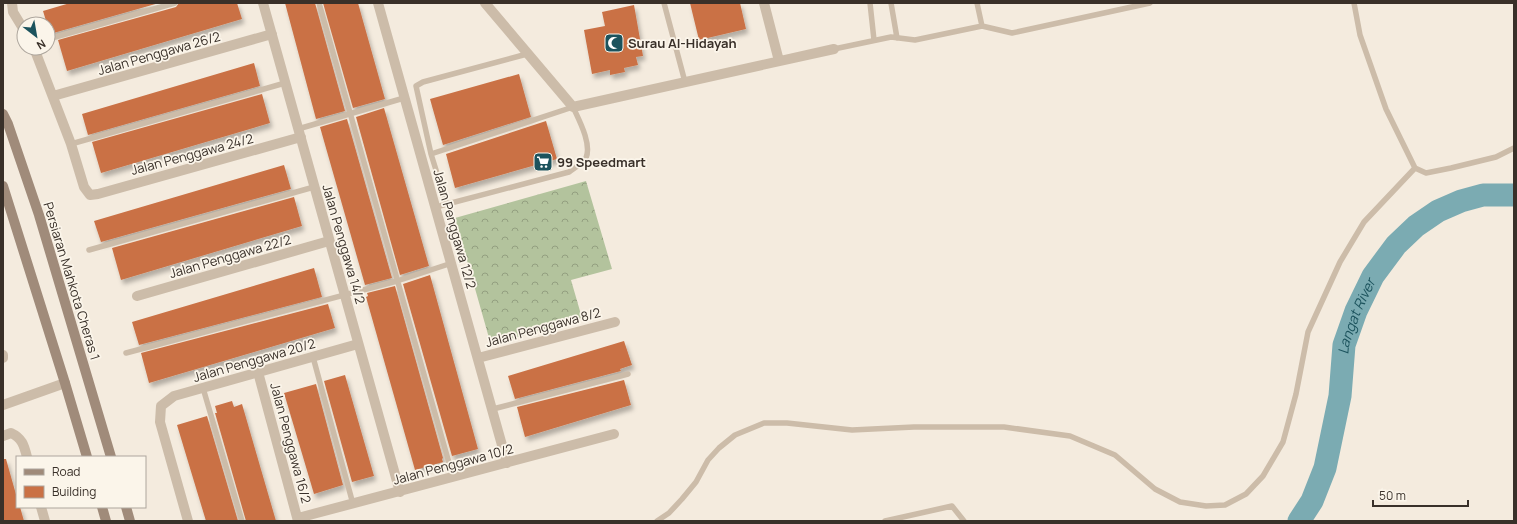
<svg xmlns="http://www.w3.org/2000/svg" width="1517" height="524" viewBox="0 0 1517 524" font-family="Manrope,sans-serif">
	<style>
		.forest { fill: url(#forest-crowns) }
		.lines { fill: none; stroke-linecap: round; stroke-linejoin: round }
		.river { stroke: #7babb2; stroke-width: 23 }
		.building { fill: #ca7145; filter: url(#shadow) }
		.lane { stroke: #ccbca9; stroke-width: 5.5 }
		.street { stroke: #ccbca9; stroke-width: 10 }
		.secondary { stroke: #a08b7a; stroke-width: 10 }
		.labels { text-anchor: middle; stroke-width: 3.5; stroke-linejoin: round; paint-order: stroke }
		.poi-label { font-size: 13px; font-weight: bold; fill: #393029; stroke: #fbf5ea; text-anchor: start }
		.street-label { font-size: 13px; fill: #393029; stroke: #fbf5ea }
		.water-label { font-size: 14px; font-style: italic; fill: #1c535d; stroke: #fbf5ea }
	</style>
	<defs>
		<pattern id="forest-crowns" width="20" height="18" patternUnits="userSpaceOnUse"><rect width="20" height="18" fill="#b3c39d"/><path d="M2 6a3 3 0 1 1 6 0M12 15a3 3 0 1 1 6 0" fill="none" stroke="#939f80"/></pattern>
		<filter id="shadow"><feDropShadow dx="2.5" dy="4.5" stdDeviation="2" flood-color="#0004"/></filter>
	</defs>
	<rect width="100%" height="100%" fill="#f4ebde"/>
	<path class="forest" d="M586 181 612 269 571 280 582 318 491 345 455 218Z"/>
	<g class="lines">
		<path class="river" id="s1" d="M1299 521 1312 501 1325 468 1340 396 1344 345 1356 311 1373 276 1396 245 1416 226 1438 211 1461 201 1483 195H1514"/>
	</g>
	<path class="building" d="M70 3H159L50 34 48 24H47L43 11Z
		M179 3H237L242 19 67 71 58 40 176 7Z
		M285 3H315L345 111 316 119Z
		M323 3H358L385 99 353 108Z
		M690 3H740L746 29 699 40Z
		M634 5 643 56 636 57 638 65 624 68 625 72 610 75V70L592 74 584 30 605 26 602 12Z
		M254 63 260 86 88 135 82 114Z
		M519 74 531 117 443 145 430 99Z
		M262 94 270 123 101 173 92 142Z
		M384 108 429 266 400 275 356 117Z
		M347 119 392 278 365 285 320 127Z
		M546 121 557 159 455 188 446 154Z
		M284 165 291 189 101 242 94 221Z
		M294 197 302 226 121 280 112 248Z
		M314 268 322 297 139 345 132 322Z
		M430 275 478 449 452 456 403 284Z
		M395 286 443 458 442 459 443 462 415 470 366 297 368 296 367 293Z
		M328 304 335 328 149 383 141 353Z
		M624 341 632 365 620 369 621 371 515 399 508 376Z
		M345 375 374 476 352 482 324 381Z
		M624 380 631 405 525 437 517 407Z
		M316 384 343 485 314 494 284 393Z
		M232 401 234 407 242 404 276 521H246L215 413H217L215 406Z
		M207 416 238 521H206L196 488 177 425Z
		M3 459H6L17 498V507H20L24 521H3Z"/>
	<g class="lines">
		<path class="lane" d="M319 3 453 477
			M664 3 685 82
			M870 3 874 40
			M891 3 897 38
			M977 3 982 26
			M1354 3 1360 35 1386 109 1415 168 1426 173 1451 168 1496 157 1514 148
			M48 39 175 3
			M834 49 891 37 915 40 982 26 1012 33 1150 3
			M298 129 404 98
			M71 144 285 83
			M431 154 573 107C579 120 592 144 586 158 583 163 574 168 569 172L436 207
			M447 205 431 154 416 86 423 82 527 54
			M89 250 314 187
			M126 353 397 281 452 263
			M313 357 353 504
			M203 388 242 521
			M493 409 628 374
			M657 521 669 513 682 499 696 482 708 460 719 448 735 435 764 423H787L852 430 914 427H1004L1070 436 1115 455 1155 489 1180 502 1206 506 1225 505 1246 494 1263 476 1283 442 1296 394 1308 332 1340 262 1364 222 1415 168
			M885 521 952 506 964 521"/>
		<path class="street" d="M12 3 13 12 24 30
			M263 3 400 492
			M378 3 507 463
			M485 3 573 107 834 49
			M764 3 779 61
			M34 48 71 144 84 187 90 195 98 194 301 137
			M53 96 272 34
			M137 296 329 241
			M3 355V358
			M478 358 615 322
			M258 372 298 521
			M3 405 65 383
			M3 436 11 433C22 438 24 445 27 457
			M41 507 45 521
			M298 518 614 434
			M188 521 160 422 161 406 174 396 358 344"/>
		<path class="secondary" d="M3 114 8 124 39 215 111 457
			M3 186 65 383 87 457
			M102 507 106 521
			M126 507 130 521"/>
	</g>
	<defs>
		<symbol id="mosque-square" viewBox="-11 -11 22 22"><rect x="-9" y="-9" width="18" height="18" rx="4" fill="#1c535d" stroke="#fbf5ea"/><path d="M3.5-4.9A6 6 0 1 0 3.5 4.9A5 5 0 1 1 3.5-4.9Z" fill="#fff"/></symbol>
		<symbol id="supermarket-square" viewBox="-11 -11 22 22"><rect x="-9" y="-9" width="18" height="18" rx="4" fill="#1c535d" stroke="#fbf5ea"/><path d="M-6-5.5h2.5l.6 2H6L4.5 2H-2.5L-4.4-4H-6ZM-1.5 3.2a1.3 1.3 0 1 0 .1 0ZM3 3.2a1.3 1.3 0 1 0 .1 0Z" fill="#fff"/></symbol>
	</defs>
	<g fill-rule="evenodd">
		<use href="#mosque-square" x="603" y="32" width="22" height="22"/>
		<use href="#supermarket-square" x="532" y="151" width="22" height="22"/>
	</g>
	<g class="labels">
		<g class="poi-label">
			<text x="628" y="48">Surau Al-Hidayah</text>
			<text x="557" y="167">99 Speedmart</text>
		</g>
		<g class="street-label">
			<text transform="translate(159 53) rotate(-16)" y="5">Jalan Penggawa 26/2</text>
			<text transform="translate(192 154) rotate(-15)" y="5">Jalan Penggawa 24/2</text>
			<text transform="translate(455 229) rotate(74)" y="5">Jalan Penggawa 12/2</text>
			<text transform="translate(344 244) rotate(74)" y="5">Jalan Penggawa 14/2</text>
			<text transform="translate(230 256) rotate(-16)" y="5">Jalan Penggawa 22/2</text>
			<text transform="translate(72 281) rotate(73)" y="5">Persiaran Mahkota Cheras 1</text>
			<text transform="translate(543 327) rotate(-15)" y="5">Jalan Penggawa 8/2</text>
			<text transform="translate(254 360) rotate(-16)" y="5">Jalan Penggawa 20/2</text>
			<text transform="translate(291 443) rotate(75)" y="5">Jalan Penggawa 16/2</text>
			<text transform="translate(453 464) rotate(-15)" y="5">Jalan Penggawa 10/2</text>
		</g>
		<g class="water-label">
			<text dy="5" stroke="none"><textPath href="#s1" startOffset="215">Langat River</textPath></text>
		</g>
	</g>
	<rect width="1517" height="524" fill="none" stroke="#393029" stroke-width="8"/>
	<rect x="16" y="456" width="130" height="52" fill="#fbf5ea" stroke="#ada69d"/>
	<rect x="24" y="469" width="20" height="6" fill="#a08b7a" stroke="#ada69d"/>
	<text x="52" y="476" font-size="12" fill="#393029">Road</text>
	<rect x="24" y="486" width="20" height="12" fill="#ca7145" stroke="#ada69d"/>
	<text x="52" y="496" font-size="12" fill="#393029">Building</text>
	<g transform="translate(36 36) rotate(149)"><circle r="19" fill="#fbf5ea" stroke="#ada69d"/>
	<path d="M0-3L7 15L0 10L-7 15Z" fill="#1c535d"/>
	<text y="-6" font-size="11" font-weight="bold" text-anchor="middle" fill="#393029">N</text>
	</g>
	<path d="M1373 500v6h95v-6" fill="none" stroke="#393029" stroke-width="2"/>
	<text x="1379" y="500" font-size="12" fill="#393029" stroke="#fbf5ea" stroke-width="3" paint-order="stroke">50 m</text>
</svg>
